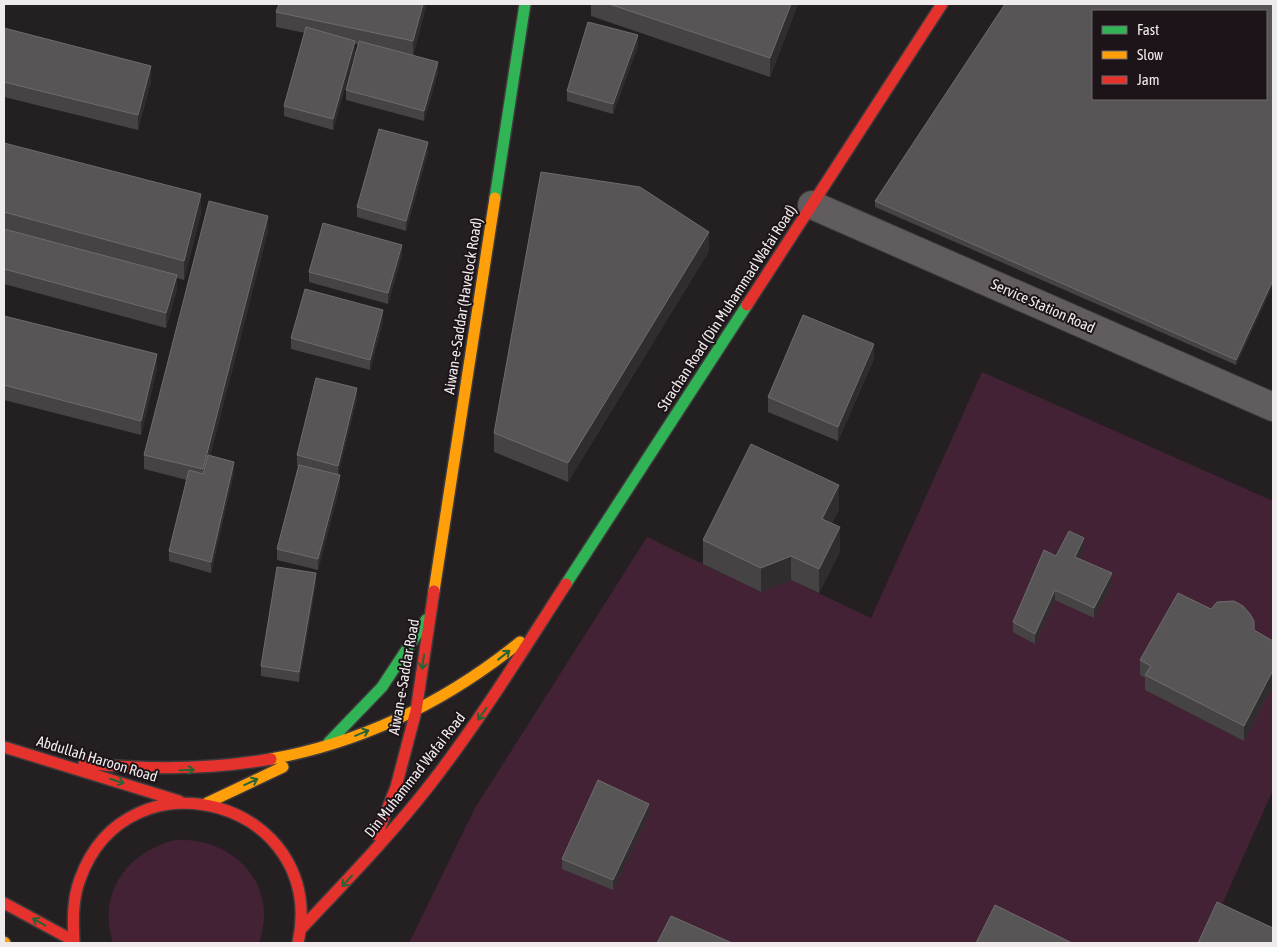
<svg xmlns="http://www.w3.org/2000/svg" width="1277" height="947" viewBox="0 0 1277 947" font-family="'Asap Condensed',sans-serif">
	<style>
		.green { fill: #422234 }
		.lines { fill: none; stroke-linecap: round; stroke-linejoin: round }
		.street-casing { stroke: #3e3a3c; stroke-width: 30 }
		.fast-casing { stroke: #3e3a3c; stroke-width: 14 }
		.slow-casing { stroke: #3e3a3c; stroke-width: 14 }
		.jam-casing { stroke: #3e3a3c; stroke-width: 14 }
		.street { stroke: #615d5f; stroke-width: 28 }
		.fast { stroke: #30b455; stroke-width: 11 }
		.slow { stroke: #ff9f0a; stroke-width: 11 }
		.jam { stroke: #e5322d; stroke-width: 11 }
		.wall { fill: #454344 }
		.shaded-wall { fill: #302d2e }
		.building { fill: #575556; stroke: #6f6c6d; fill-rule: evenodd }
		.oneway { stroke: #266436 }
		.labels { text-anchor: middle; stroke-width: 4; stroke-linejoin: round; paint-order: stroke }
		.street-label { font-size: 15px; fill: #efeaec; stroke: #1c1418 }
	</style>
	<rect width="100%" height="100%" fill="#241f21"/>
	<path class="green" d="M982 372 1273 501V790L1205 943H409L475 808 647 537 761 592 791 580 871 618Z
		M175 840C233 837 280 884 259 943H113C97 893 127 852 175 840Z"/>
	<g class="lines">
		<defs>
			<path id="street" d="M812 205 1273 407"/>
			<path id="fast" d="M495 198 525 4
				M566 584 747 305
				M329 742 382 687 426 620"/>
			<path id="slow" d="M434 591 495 198
				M271 759C364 742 447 701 520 642
				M207 803 283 767
				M4 942 5 943"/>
			<path id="jam" d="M747 305 942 4
				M4 747 179 801
				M84 763C147 770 208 770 271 759
				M377 835 396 787 416 711 434 591
				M4 903 74 941
				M302 928C345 882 390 836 429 786 479 722 522 652 566 584
				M74 943C73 922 72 900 80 879 128 746 328 801 298 943"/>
		</defs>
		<use href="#street" class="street-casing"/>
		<use href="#fast" class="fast-casing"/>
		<use href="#slow" class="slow-casing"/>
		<use href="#jam" class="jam-casing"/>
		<use href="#street" class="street"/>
		<use href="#fast" class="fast"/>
		<use href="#slow" class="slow"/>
		<use href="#jam" class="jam"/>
	</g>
	<path class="wall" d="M426 4V7L413 56 438 72 424 121 346 100V90L358 44H355V51L333 130 284 116V106L305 33 276 27V12Z
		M591 4H798L770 77 591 16Z
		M1273 4V285L1236 365 875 207V201Z
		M4 28 151 81 138 130 4 97Z
		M638 46 613 114 567 101V91Z
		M4 143 201 213 184 280 177 278V289L166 328 4 284Z
		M428 152 406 231 357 217V207Z
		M268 231 210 456 234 472 211 573 169 561V551L187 480 144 469V455Z
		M709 251 568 482 494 452V433Z
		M402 255 388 304 309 282V272Z
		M4 316 157 368 141 435 4 400Z
		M383 321 370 370 291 349V338Z
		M874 359 838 441 768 412V397Z
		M357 398 338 475 340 486 318 570 277 560V549L298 466H297V455Z
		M839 509 832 523 840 551 819 593 791 580 761 592 703 564V540Z
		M1084 549 1079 558 1112 584 1094 618 1055 600 1035 644 1013 632V622L1056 556Z
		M316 584 299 682 261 676V666Z
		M1254 630 1273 641V685L1244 741 1145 690V678L1140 675V660Z
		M649 814 613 890 562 869V859Z"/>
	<path class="shaded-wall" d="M423 4H426V7L413 56V41Z
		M791 4H798L770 77V58Z
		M638 35V46L613 114V104Z
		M355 41V51L333 130V119Z
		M438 62V72L424 121V111Z
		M151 66V81L138 130V115Z
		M428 142V152L406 231V221Z
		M201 194V213L184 280V261Z
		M268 216V231L203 484V469Z
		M709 232V251L568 482V463Z
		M402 245V255L388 304V293Z
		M177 275V289L166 328V313Z
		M1273 280V285L1236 365V360Z
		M383 310V321L370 370V360Z
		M874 344V359L838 441V427Z
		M157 354V368L141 435V421Z
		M357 388V398L338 476V466Z
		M234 462V472L211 573V562Z
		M340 475V486L318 570V559Z
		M839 485V509L822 543V519Z
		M840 527V551L819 593V569Z
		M1084 538V549L1075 567V557Z
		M791 556V580L761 592V568Z
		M316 573V584L299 682V672Z
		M1112 573V584L1094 618V608Z
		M1055 590V600L1035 644V634Z
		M1273 670V685L1244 741V726Z
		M649 804V814L613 890V880Z"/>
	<path class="building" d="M279 4H423L413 41 276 12Z
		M609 4H791L770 58Z
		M1005 4H1273V280L1236 360 875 201ZM1093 11H1266V99H1093Z
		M588 22 638 35 613 104 567 91Z
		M306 27 355 41 333 119 284 106Z
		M4 28 151 66 138 115 4 82Z
		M359 41 438 62 424 111 346 90Z
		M379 129 428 142 406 221 357 207Z
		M4 143 201 194 184 261 4 212Z
		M541 172 640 187 709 232 568 463 494 433Z
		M209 201 268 216 203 469 144 455Z
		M323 223 402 245 388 293 309 272Z
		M4 229 177 275 166 313 4 269Z
		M305 289 383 310 370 360 291 338Z
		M803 315 874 344 838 427 768 397Z
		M4 316 157 354 141 421 4 385Z
		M316 378 357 388 338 466 297 455Z
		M751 444 839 485 822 519 840 527 819 569 791 556 761 568 703 540Z
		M208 455 234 462 211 562 169 551 189 470 203 474Z
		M299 465 340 475 318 559 277 549Z
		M1069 531 1084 538 1075 557 1112 573 1094 608 1055 590 1035 634 1013 622 1044 550 1056 556Z
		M277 567 316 573 299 672 261 666Z
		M1178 593 1211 609 1217 602 1234 601 1243 606 1250 614 1254 621V630L1273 641V670L1244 726 1145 675 1151 666 1140 660Z
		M598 780 649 804 613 880 562 859Z
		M1217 902 1273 928V943H1198Z
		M995 905 1072 943H976Z
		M671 916 732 943H657Z"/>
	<defs><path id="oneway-shaft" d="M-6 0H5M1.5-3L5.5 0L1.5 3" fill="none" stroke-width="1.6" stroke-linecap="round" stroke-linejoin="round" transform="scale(1.25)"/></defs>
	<g class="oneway">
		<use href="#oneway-shaft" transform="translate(504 655) rotate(-38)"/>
		<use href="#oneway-shaft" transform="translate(423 662) rotate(98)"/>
		<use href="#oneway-shaft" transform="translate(482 714) rotate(126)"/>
		<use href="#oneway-shaft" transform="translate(362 733) rotate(-22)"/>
		<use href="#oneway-shaft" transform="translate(187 770) rotate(-2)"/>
		<use href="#oneway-shaft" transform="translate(117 781) rotate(18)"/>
		<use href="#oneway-shaft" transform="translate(251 782) rotate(-25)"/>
		<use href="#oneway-shaft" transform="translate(347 881) rotate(133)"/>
		<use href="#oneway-shaft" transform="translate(39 922) rotate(-151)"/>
	</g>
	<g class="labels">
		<g class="street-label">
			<text transform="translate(463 306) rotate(-81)" y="5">Aiwan-e-Saddar (Havelock Road)</text>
			<text transform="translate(1043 306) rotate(24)" y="5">Service Station Road</text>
			<text transform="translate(727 308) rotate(-57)" y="5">Strachan Road (Din Muhammad Wafai Road)</text>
			<text transform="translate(404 677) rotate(-80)" y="5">Aiwan-e-Saddar Road</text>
			<text transform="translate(97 759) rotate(17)" y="5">Abdullah Haroon Road</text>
			<text transform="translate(415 775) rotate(-52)" y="5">Din Muhammad Wafai Road</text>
		</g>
	</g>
	<rect width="1277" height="947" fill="none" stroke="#efeaec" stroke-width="10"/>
	<rect x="1092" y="10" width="175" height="90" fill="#1c1418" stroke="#706a6d"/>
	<rect x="1102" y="26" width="25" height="8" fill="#30b455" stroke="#706a6d"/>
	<text x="1137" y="35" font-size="15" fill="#efeaec">Fast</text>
	<rect x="1102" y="51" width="25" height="8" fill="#ff9f0a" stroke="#706a6d"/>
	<text x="1137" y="60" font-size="15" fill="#efeaec">Slow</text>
	<rect x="1102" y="76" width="25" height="8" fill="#e5322d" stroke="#706a6d"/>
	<text x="1137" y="85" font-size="15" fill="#efeaec">Jam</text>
</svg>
